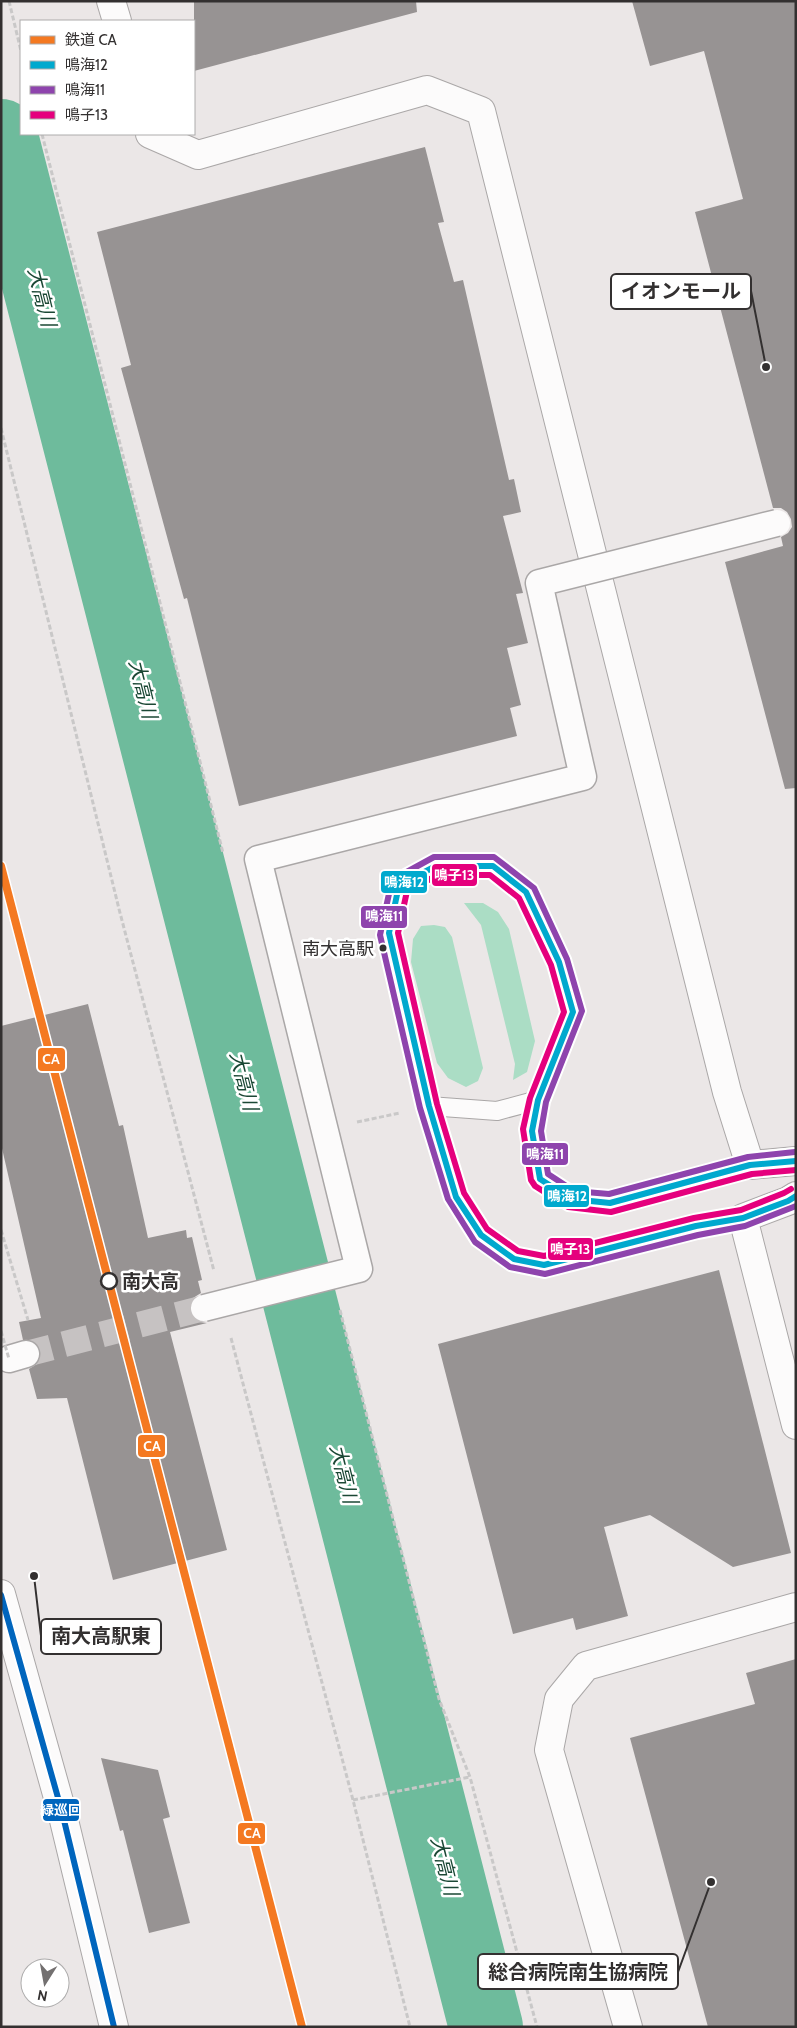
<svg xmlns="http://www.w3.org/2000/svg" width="797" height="2028" viewBox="0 0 797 2028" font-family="Cabin,'Noto Sans JP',sans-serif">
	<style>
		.green { fill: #abddc5 }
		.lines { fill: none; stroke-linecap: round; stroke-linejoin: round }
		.river { stroke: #6ebb9c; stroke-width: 74 }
		.building { fill: #979393 }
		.pedestrian-tunnel { stroke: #c6c2c2; stroke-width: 26; stroke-dasharray: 26 13; stroke-linecap: butt }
		.service-casing { stroke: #aaa7a7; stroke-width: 20 }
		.pedestrian-casing { stroke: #aaa7a7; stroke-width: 29 }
		.minor-casing { stroke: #aaa7a7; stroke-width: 30 }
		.tertiary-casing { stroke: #aaa7a7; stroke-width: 30 }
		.primary-casing { stroke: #aaa7a7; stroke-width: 30 }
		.path { stroke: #c9c8c8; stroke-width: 3; stroke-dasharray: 5 2.5; stroke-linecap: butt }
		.service { stroke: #fcfbfb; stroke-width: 18 }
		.pedestrian { stroke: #fcfbfb; stroke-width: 26 }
		.minor { stroke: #fcfbfb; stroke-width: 28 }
		.tertiary { stroke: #fcfbfb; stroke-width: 28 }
		.primary { stroke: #fcfbfb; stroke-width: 28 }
		.pedestrian-bridge-casing { stroke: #aaa7a7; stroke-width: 29; stroke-linecap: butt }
		.path-bridge { stroke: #c9c8c8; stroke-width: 3; stroke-dasharray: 5 2.5; stroke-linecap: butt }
		.pedestrian-bridge { stroke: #fcfbfb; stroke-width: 26 }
		.bus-1-casing { stroke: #fff; stroke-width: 10 }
		.bus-2-casing { stroke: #fff; stroke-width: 10 }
		.bus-3-casing { stroke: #fff; stroke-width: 10 }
		.bus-4-casing { stroke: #fff; stroke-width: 10 }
		.bus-1 { stroke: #00a9ce; stroke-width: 6 }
		.bus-2 { stroke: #8e44ad; stroke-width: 6 }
		.bus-3 { stroke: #e5007d; stroke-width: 6 }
		.bus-4 { stroke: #0065bd; stroke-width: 6 }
		.rail-1-casing { stroke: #fff; stroke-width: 11 }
		.rail-1 { stroke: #f47921; stroke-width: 8 }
		.bus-dot { fill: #333030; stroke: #fff; stroke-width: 2 }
		.stop-dot { fill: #fff; stroke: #333030; stroke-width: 2.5 }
		.labels { text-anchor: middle; stroke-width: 5; stroke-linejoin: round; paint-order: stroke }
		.bus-label { font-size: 18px; fill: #333030; stroke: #fff; text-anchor: end }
		.stop-label { font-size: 19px; font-weight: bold; fill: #333030; stroke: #fff; text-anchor: start }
		.water-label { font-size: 20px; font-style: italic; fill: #1b4835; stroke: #fff }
		.leader { fill: none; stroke: #333030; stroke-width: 2 }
		.callout-dot { fill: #333030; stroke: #fff; stroke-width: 2 }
		.callout { fill: #fff; stroke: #333030; stroke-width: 2 }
		.callout-label { font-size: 20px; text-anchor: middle; font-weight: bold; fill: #333030 }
		.line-badge { stroke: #fff; stroke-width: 2 }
		.badge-label { font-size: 14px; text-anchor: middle; font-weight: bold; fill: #fff }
	</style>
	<rect width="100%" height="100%" fill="#ebe7e7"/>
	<path class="green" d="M464 903H483L498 912 509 929 535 1041 527 1072 513 1080 515 1064 481 925Z
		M434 925 445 927 452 937 483 1068 478 1081 466 1087 448 1078 437 1063 411 962 413 939 421 926Z"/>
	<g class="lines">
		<path class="river" d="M1 136 486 2027"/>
	</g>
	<path class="building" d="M194 1H416L417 12 194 71Z
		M632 1H796V788L785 789 725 562 783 546 781 537 788 533 792 527 791 519 787 512 781 508H773L695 212 743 199 704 51 650 66Z
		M425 147 444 222 438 223 454 282 463 280 509 480 514 479 521 512 503 516 523 593 516 594 528 643 507 648 521 705 510 708 517 736 239 806 187 598 184 599 121 368 131 365 97 232Z
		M88 1004 119 1126 123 1125 148 1238 186 1230 187 1238 192 1237 202 1280 198 1281 201 1293 193 1298 190 1303 189 1311 194 1319 199 1322 207 1323 170 1332 227 1550 113 1580 67 1398 37 1399 29 1369 37 1364 40 1358V1350L36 1343 30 1340H23L19 1322 41 1318 1 1144V1026Z
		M719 1270 791 1553 733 1567 650 1515 604 1527 628 1616 576 1630 573 1618 513 1634 438 1344Z
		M796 1659V2027H708L630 1738 755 1704 746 1673Z
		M101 1758 158 1770 170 1817 163 1819 190 1923 149 1933 123 1830 120 1831Z"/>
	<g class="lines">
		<path class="pedestrian-tunnel" d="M26 1354 204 1308"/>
		<defs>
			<path id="service" d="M429 1106 497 1111 538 1100
				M743 1218 696 1226 544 1265 514 1259 481 1235 456 1197 429 1106 389 933 399 885 436 866H493L526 892 559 962 573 1012 538 1100 532 1131 540 1179 571 1199 610 1203 750 1165"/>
			<path id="pedestrian" d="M9 1359 26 1354"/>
			<path id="minor" d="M796 1196 788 1201 743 1218 796 1425
				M628 2027 549 1750 559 1699 586 1666 796 1607"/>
			<path id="tertiary" d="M111 1 117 21
				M150 134 198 155 427 90 481 111 727 1092 750 1165 796 1161"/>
			<path id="primary" d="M1 1594 62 1812 114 2027"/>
		</defs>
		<use href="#service" class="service-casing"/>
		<use href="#pedestrian" class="pedestrian-casing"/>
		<use href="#minor" class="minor-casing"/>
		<use href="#tertiary" class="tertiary-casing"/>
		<use href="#primary" class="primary-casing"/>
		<path class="path" d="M9 1 21 51
			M42 134 223 853
			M1 428 119 909 214 1271
			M357 1122 400 1113
			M1 1230 28 1320
			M340 1310 439 1699 470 1777 537 2027
			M231 1338 353 1800 410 2027
			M353 1800 470 1777"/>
		<use href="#service" class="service"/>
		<use href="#pedestrian" class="pedestrian"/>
		<use href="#minor" class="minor"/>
		<use href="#tertiary" class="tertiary"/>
		<use href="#primary" class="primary"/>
		<defs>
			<path id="pedestrian-bridge" d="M204 1308 359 1269 258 859 583 777 539 583 777 523"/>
		</defs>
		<use href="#pedestrian-bridge" class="pedestrian-bridge-casing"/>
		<path class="path-bridge" d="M1 1331 9 1359"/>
		<use href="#pedestrian-bridge" class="pedestrian-bridge"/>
		<defs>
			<path id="bus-1" d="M796 1161 750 1165 610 1203 571 1199 540 1179 532 1131 538 1100 573 1012 559 962 526 892 493 866H436L399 885 389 933 429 1106 456 1197 481 1235 514 1259 544 1265 696 1226 743 1218 788 1201 796 1196"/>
			<path id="bus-2" d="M795 1152 748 1157 609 1194 574 1191 548 1174 541 1131 546 1102 582 1011 567 959 534 888 494 857H434L392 880 380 935 420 1108 448 1199 475 1242 510 1267 545 1274 698 1235 745 1226 796 1206"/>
			<path id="bus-3" d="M791 1189 784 1193 741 1210 694 1218 544 1256 518 1251 487 1229 464 1193 437 1104 398 933 407 891 438 875H490L519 898 551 965 564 1012 530 1098 523 1129 531 1180 535 1186 568 1207 611 1212 752 1174 796 1170"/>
			<path id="bus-4" d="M1 1595 62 1812 114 2027"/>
		</defs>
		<use href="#bus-1" class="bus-1-casing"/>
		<use href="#bus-2" class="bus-2-casing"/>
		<use href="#bus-3" class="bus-3-casing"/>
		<use href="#bus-4" class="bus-4-casing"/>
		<use href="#bus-1" class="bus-1"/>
		<use href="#bus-2" class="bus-2"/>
		<use href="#bus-3" class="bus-3"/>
		<use href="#bus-4" class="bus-4"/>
		<defs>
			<path id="rail-1" d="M1 866 302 2027"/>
		</defs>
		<use href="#rail-1" class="rail-1-casing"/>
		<use href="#rail-1" class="rail-1"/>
	</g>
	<circle class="bus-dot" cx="383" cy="948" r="4.5"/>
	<circle class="stop-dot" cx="109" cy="1281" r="8"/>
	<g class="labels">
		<g class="bus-label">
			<text x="374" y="955">南大高駅</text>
		</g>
		<g class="stop-label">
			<text x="122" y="1288">南大高</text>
		</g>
		<g class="water-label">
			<text transform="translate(42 297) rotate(76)" y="7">大高川</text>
			<text transform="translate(143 689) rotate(76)" y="7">大高川</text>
			<text transform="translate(244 1081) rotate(76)" y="7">大高川</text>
			<text transform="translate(344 1474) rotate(76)" y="7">大高川</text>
			<text transform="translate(445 1866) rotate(76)" y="7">大高川</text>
		</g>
	</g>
	<path class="leader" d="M766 367L751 291M34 1576L41 1636M711 1882L678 1972"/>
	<g class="callout-dot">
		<circle cx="766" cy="367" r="5"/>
		<circle cx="34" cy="1576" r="5"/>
		<circle cx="711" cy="1882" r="5"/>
	</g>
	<g class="callout">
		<rect x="611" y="274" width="140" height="35" rx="5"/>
		<rect x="41" y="1619" width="120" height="35" rx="5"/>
		<rect x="478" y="1954" width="200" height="35" rx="5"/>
	</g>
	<g class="callout-label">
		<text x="681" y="298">イオンモール</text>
		<text x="101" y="1643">南大高駅東</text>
		<text x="578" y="1979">総合病院南生協病院</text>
	</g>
	<g class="line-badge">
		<rect x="431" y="863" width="47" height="24" rx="5" fill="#e5007d"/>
		<rect x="380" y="870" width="48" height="24" rx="5" fill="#00a9ce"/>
		<rect x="360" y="905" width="48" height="24" rx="5" fill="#8e44ad"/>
		<rect x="37" y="1047" width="29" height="25" rx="5" fill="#f47921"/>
		<rect x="521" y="1142" width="48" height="24" rx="5" fill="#8e44ad"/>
		<rect x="543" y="1184" width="47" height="24" rx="5" fill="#00a9ce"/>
		<rect x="547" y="1237" width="47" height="24" rx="5" fill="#e5007d"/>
		<rect x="137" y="1434" width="29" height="24" rx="5" fill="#f47921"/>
		<rect x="42" y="1798" width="38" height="24" rx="5" fill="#0065bd"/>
		<rect x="237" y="1822" width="29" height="23" rx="5" fill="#f47921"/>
	</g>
	<g class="badge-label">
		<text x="454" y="880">鳴子13</text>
		<text x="404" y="887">鳴海12</text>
		<text x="384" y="921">鳴海11</text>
		<text x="51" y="1064">CA</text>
		<text x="545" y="1159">鳴海11</text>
		<text x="567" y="1201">鳴海12</text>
		<text x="570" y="1254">鳴子13</text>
		<text x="152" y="1451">CA</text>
		<text x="61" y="1815">緑巡回</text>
		<text x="252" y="1838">CA</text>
	</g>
	<rect width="797" height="2028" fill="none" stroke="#333030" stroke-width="5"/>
	<rect x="20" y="20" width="175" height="115" fill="#ffffff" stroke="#adacac"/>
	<rect x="30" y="36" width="25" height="8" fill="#f47921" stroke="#adacac"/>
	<text x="65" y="45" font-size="15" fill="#333030">鉄道 CA</text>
	<rect x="30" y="61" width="25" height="8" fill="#00a9ce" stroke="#adacac"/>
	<text x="65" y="70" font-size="15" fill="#333030">鳴海12</text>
	<rect x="30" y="86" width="25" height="8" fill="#8e44ad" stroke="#adacac"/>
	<text x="65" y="95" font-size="15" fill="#333030">鳴海11</text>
	<rect x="30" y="111" width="25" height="8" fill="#e5007d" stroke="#adacac"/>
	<text x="65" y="120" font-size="15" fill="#333030">鳴子13</text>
	<g transform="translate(45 1983) rotate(191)"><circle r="24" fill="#ffffff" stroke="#adacac"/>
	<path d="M0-4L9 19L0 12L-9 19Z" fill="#737070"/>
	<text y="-8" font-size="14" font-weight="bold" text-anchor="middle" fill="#333030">N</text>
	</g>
</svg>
